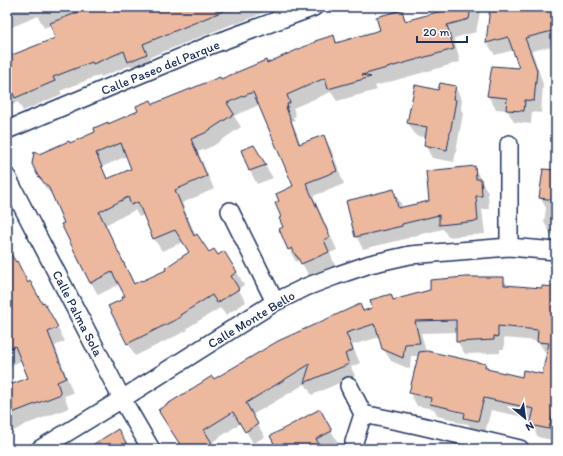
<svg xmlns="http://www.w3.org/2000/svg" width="563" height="456" viewBox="0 0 563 456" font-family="Itim,sans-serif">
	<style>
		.shadow { fill: #0003; fill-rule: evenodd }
		.building { fill: #ecb99e; stroke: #1b2f5e; fill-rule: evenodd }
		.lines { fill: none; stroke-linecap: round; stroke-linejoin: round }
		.minor-casing { stroke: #1b2f5e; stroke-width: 20 }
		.minor { stroke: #fff; stroke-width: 17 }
		.labels { text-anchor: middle; stroke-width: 3; stroke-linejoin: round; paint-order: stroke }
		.street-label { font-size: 13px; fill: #1b2f5e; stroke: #fff }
	</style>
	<rect width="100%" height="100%" fill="#fff"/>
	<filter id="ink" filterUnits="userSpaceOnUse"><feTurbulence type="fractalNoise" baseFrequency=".025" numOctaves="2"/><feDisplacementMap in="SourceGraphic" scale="8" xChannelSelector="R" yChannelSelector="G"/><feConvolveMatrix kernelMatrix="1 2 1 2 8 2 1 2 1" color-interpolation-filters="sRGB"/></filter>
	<g filter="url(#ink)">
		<path class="shadow" d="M7 7H278L236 24 235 23 150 57 154 68 137 75 131 65 101 77 100 75 60 91 62 94 23 111 18 102 12 105 9 99H7V52L10 57 57 38 51 25 44 28 38 16 7 29Z
			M446 7H481L476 32 454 38 460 62 375 86 377 90 337 101 331 92 293 108 296 116 293 117 295 120 292 121 301 144 324 136 331 149 344 184 313 196 337 250 330 253 335 265 309 276 300 260 296 262 289 249 282 218 280 201 294 186 259 105 234 116 241 127 213 146 198 152 214 189 182 203 196 236 209 253 218 257 237 272 244 285 238 289 246 302 226 315 220 308 187 328 188 330 135 356 128 343 124 299 126 296 120 284 98 295 91 282 55 197 46 189 39 176V155L70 144 96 132 108 125 153 105 267 64 334 36 338 44 381 30 401 11 408 22 447 11ZM127 156 133 170 108 180 102 167ZM135 210 139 217 144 215 154 239 162 251 183 242 190 253 167 270 135 285 105 225Z
			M491 7H556V45L532 51 543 84 541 113 532 112 531 124 514 122 507 110 496 109 488 96 492 67 520 69 514 50 495 55 487 43Z
			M455 87 462 100 461 109 463 114 454 162 432 158 425 145 426 137 416 136 408 123Z
			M556 108V150L552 143Z
			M253 146 273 178 257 184 250 171Z
			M474 167 488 193 489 209H482L485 234 448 237 443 229 409 237V238L363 249 356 236 393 191 401 203 402 209 430 202Z
			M556 171V236L551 235 544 222 546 208 540 197Z
			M7 250 16 263H17L28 284 42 304 43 303 65 341 55 346 73 393 64 396 69 408 24 425 7 435V387L29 379 22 360 7 368Z
			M503 278 508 286 543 289 556 288V355L546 354 538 341 504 338V349H500V353L465 354 457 341V332L421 333 426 352 485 365 488 370 523 378 543 375 556 361V441L538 437 531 425 533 419 491 410 485 433 472 430 468 424 456 422 455 420 438 416 434 409 417 406 410 393 419 356H411L410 369 391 361 383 348 380 337 352 345 360 363 351 367 355 376 312 395 305 384 252 415 265 437 253 443 241 423 211 443 215 449H183L213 380 360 306 364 312 373 309 390 295 394 300ZM448 408 470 413 469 415 448 410Z
			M327 423 338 443 327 449H269L275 444Z
			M7 440 12 449H7Z
			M378 446 391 449H378Z"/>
		<path class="building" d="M92 7H233L143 44 147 54 128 62 124 51 93 64 92 62 53 77 55 81 15 98 11 89 7 90V57L55 38 50 23Z
			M445 7H471L469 19 447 25 454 49 362 75 371 77 328 89 325 78 287 95 290 103 287 104 288 107H286L299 144 324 135 337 171 306 183 330 237 324 240 329 252 301 264 297 256H296L292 248 288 250 279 229 283 227 279 218 281 217 275 203 279 201 276 194 293 186 253 92 227 103 234 114 205 133 191 139 207 176 175 190 194 236 197 234 209 252 214 249 218 255 224 251 237 272 231 276 239 289 217 303 212 295 180 315 181 317 127 344 108 306 123 299 122 297 125 296 112 272 90 283 61 224 64 223 49 188 38 176 32 164 34 152 39 154 69 141 70 143 95 132 94 128 108 122V124L138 111 136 106 151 100 153 104 220 77 221 79 266 60 267 63 315 42V41L334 35 336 43 380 30 376 17 402 10 405 21 445 10ZM121 143 131 169 107 179 96 153ZM128 197 131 205 138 202 153 239 175 230 189 252 165 268 166 270 142 281 141 280 134 284 99 212Z
			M490 7H556V30L525 38 537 70 534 101 525 100 524 111 506 110 507 98 487 96 492 66 519 68 508 37 486 43Z
			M440 83 456 86 453 99 456 100 447 150 424 145 427 127 407 123 415 85 438 90Z
			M254 145 266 165 249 171 241 150Z
			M475 166 476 179H481L482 196H476L478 221 439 225V215L402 224V226L355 237 346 201 394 189 398 208 429 201 426 171Z
			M543 169 556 170V200L539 198Z
			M7 248 16 262 17 261 28 283 30 281 42 303 44 302 58 327 48 332 66 378 57 382 61 394 7 415V386L28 378 15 346 7 350Z
			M465 277H504V285L542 288V286L556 287V401L549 429 530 425 534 409 484 398 478 421 464 418 465 413 448 409V408L430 404 431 398 409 393 419 352 427 351 486 364 485 367H488L487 369 522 377 523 370 542 374 549 343 537 342 538 330 498 326V337L494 336V340L456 342V320L415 321 420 343 405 344 403 358 382 349 376 327H375L374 324 346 333 353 350 345 354 349 364 304 383 310 364 246 403 258 424 245 432 233 412 204 430 212 443 202 449H183L159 412 160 411 158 410 212 376 214 379 278 341 360 304 363 311 372 308 370 300 391 294 393 300 430 290V280Z
			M320 409 332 431 316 439 322 449H277L270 436Z
			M118 429 130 449H86Z"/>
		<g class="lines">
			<defs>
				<path id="minor" d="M7 130 208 46 314 7
					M509 144V247
					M7 177 122 399 151 449
					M230 211 275 302
					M349 386 363 414 354 442
					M363 414 417 425 520 449
					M40 449 122 399 275 302 306 287 335 276 370 264 410 255 509 247 556 251"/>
			</defs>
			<use href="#minor" class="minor-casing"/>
			<use href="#minor" class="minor"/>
		</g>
	</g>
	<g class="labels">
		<g class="street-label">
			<text transform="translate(160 67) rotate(-22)" y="5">Calle Paseo del Parque</text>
			<text transform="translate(78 313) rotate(63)" y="5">Calle Palma Sola</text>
			<text transform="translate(251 319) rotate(-31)" y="5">Calle Monte Bello</text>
		</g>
	</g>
	<rect width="563" height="456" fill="none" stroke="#fff" stroke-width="24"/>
	<rect x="12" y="12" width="539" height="432" fill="none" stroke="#1b2f5e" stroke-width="1.5" filter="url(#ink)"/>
	<g transform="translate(525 418) rotate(151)" stroke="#ffffff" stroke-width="3" paint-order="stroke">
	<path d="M0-3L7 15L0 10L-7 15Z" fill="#1b2f5e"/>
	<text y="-6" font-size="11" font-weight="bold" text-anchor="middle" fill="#1b2f5e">N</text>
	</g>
	<path d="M417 36v6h50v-6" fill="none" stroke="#1b2f5e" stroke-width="2"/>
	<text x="423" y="36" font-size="12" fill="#1b2f5e" stroke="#ffffff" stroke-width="3" paint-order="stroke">20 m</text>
</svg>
